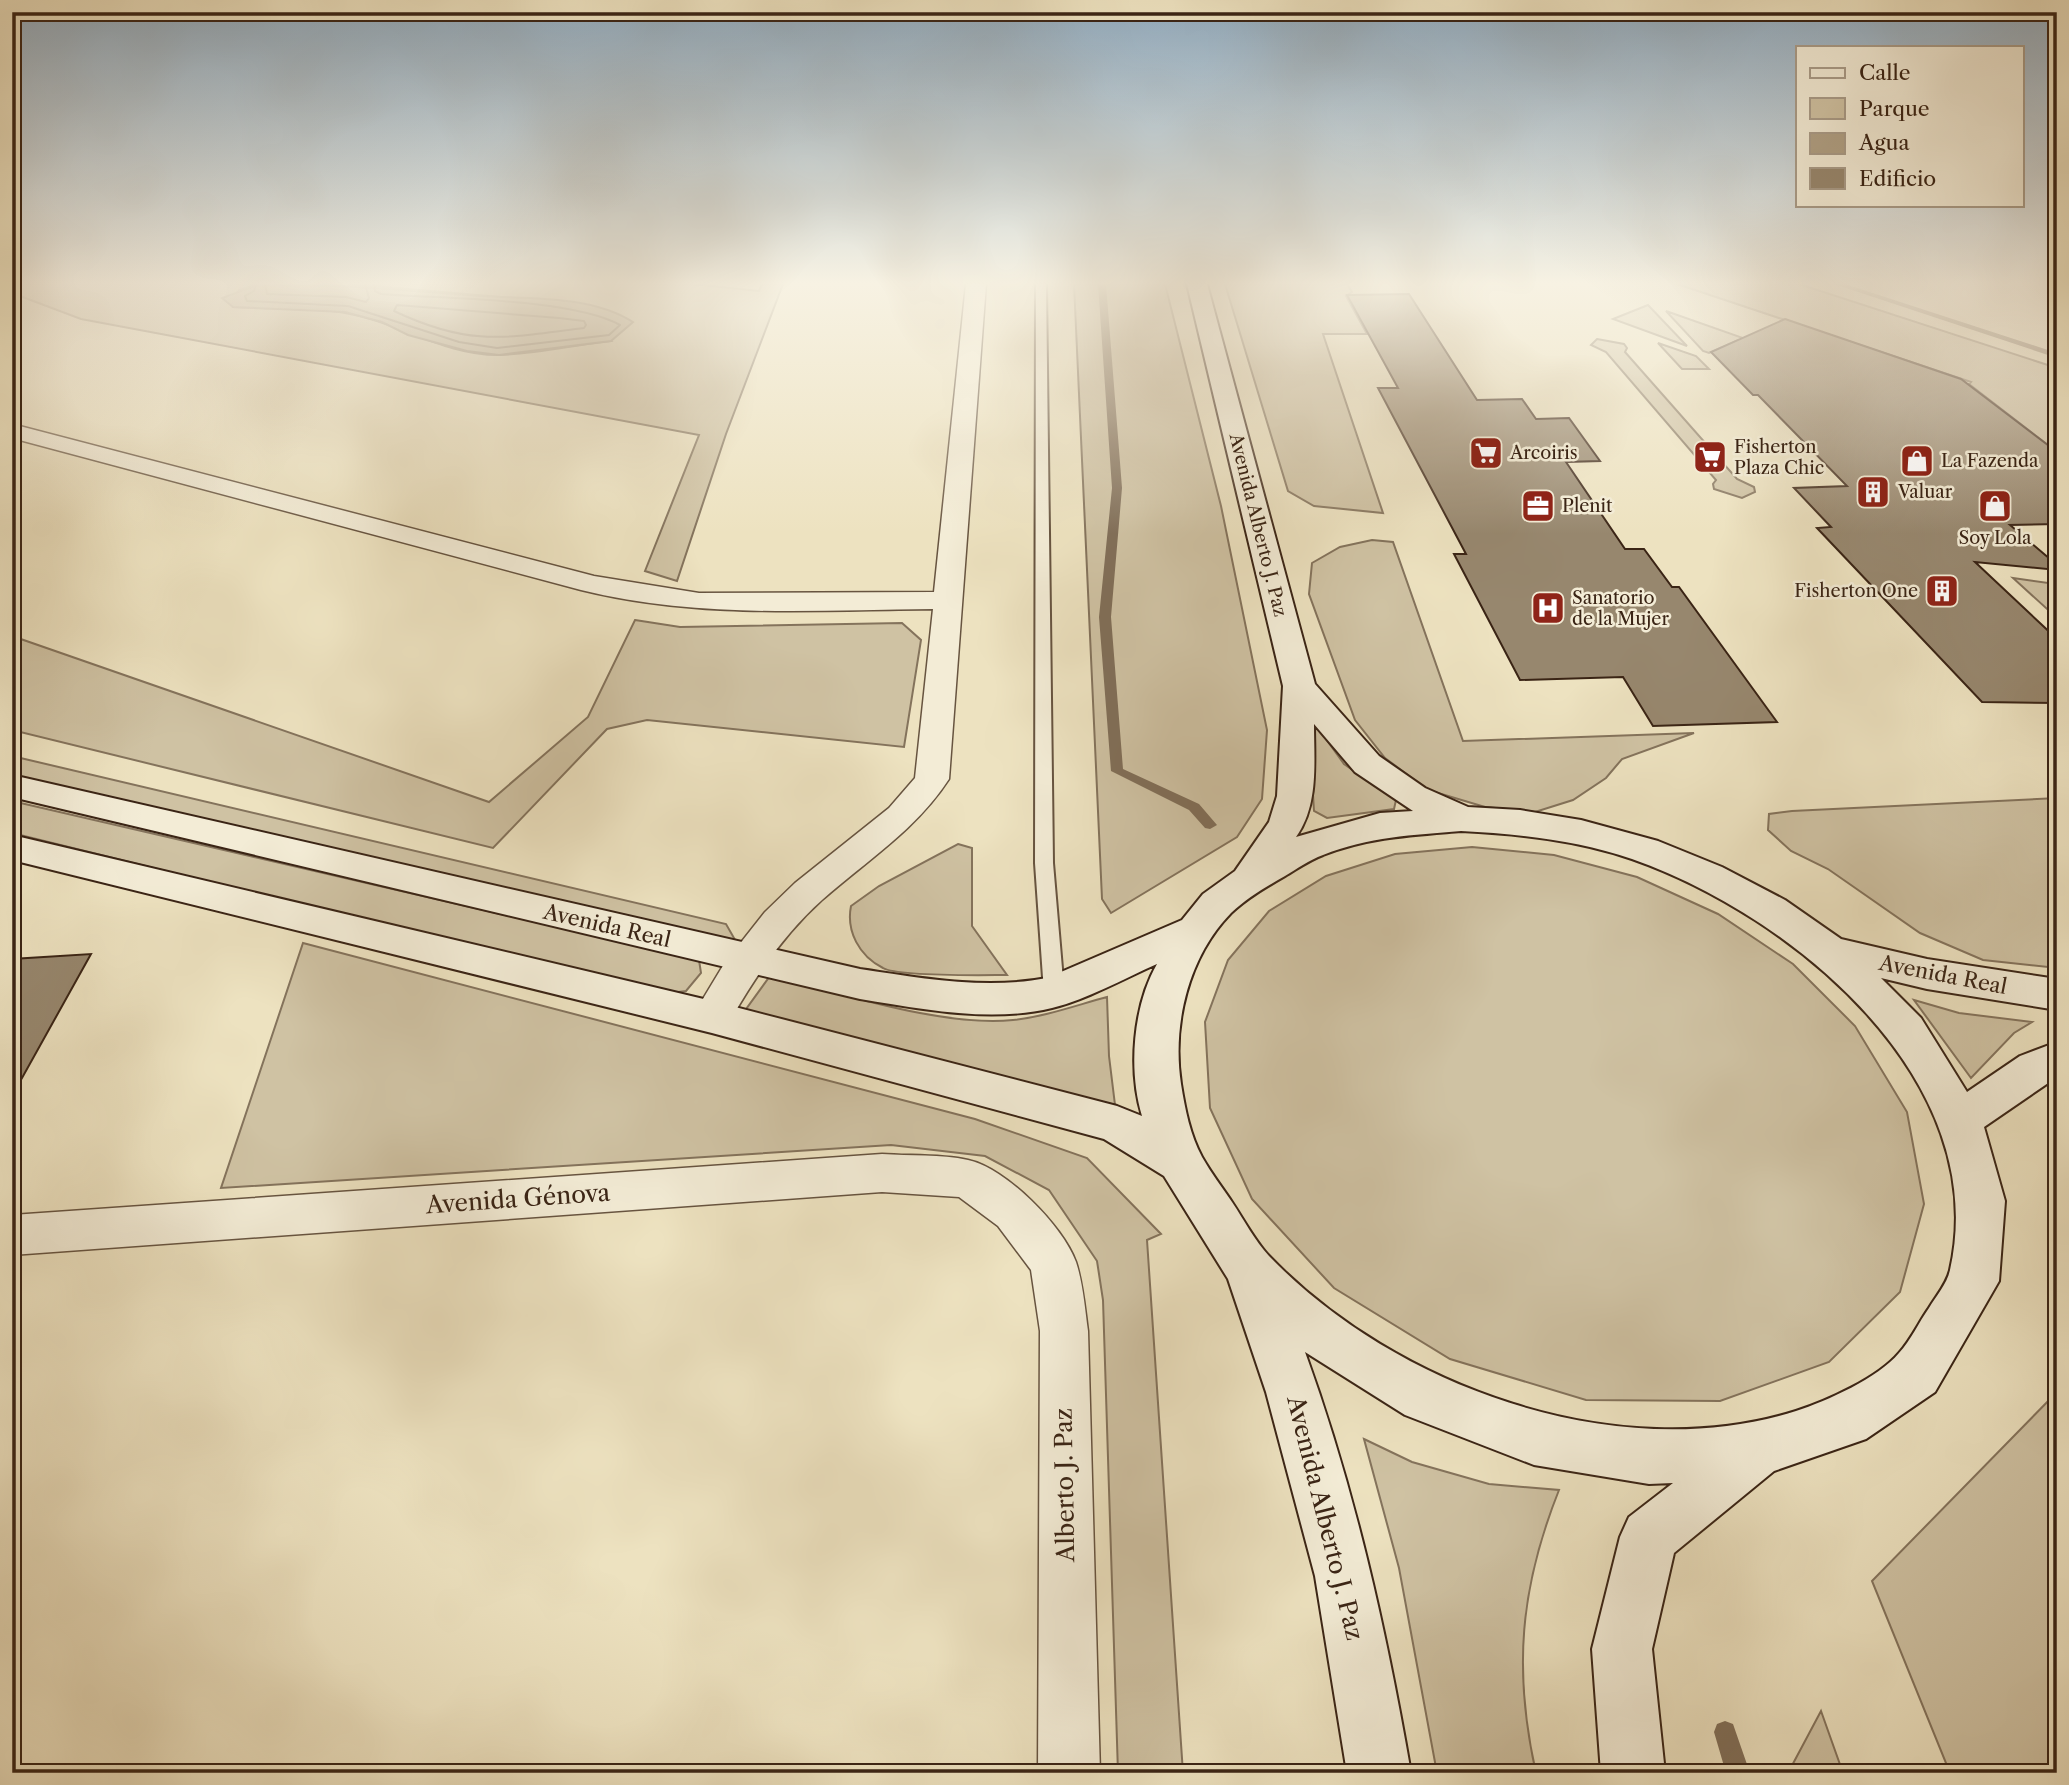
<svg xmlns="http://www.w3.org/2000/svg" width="2069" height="1785" viewBox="0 0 2069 1785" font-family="'Libre Caslon Text',serif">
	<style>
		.green { fill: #cfc2a3; stroke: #84735c; stroke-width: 2 }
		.water { fill: #b0a186; stroke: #816f59; stroke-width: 2 }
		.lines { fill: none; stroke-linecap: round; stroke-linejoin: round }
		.shore { stroke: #75624e; stroke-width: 2 }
		.stream { fill: #816f59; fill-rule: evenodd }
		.building { fill: #97876e; stroke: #3a2415; stroke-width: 2 }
		.service-casing { stroke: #675440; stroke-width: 4 }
		.minor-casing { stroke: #675440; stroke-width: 3 }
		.secondary-casing { stroke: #3a2415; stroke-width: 4 }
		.service { fill: #f3ecd6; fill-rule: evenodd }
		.minor { fill: #f3ecd6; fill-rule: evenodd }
		.secondary { fill: #f3ecd6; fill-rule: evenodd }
		.labels { text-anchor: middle; stroke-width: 5; stroke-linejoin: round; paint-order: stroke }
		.far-poi-label { font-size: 18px; fill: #3a2415; stroke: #f3ecd6; text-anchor: start }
		.far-street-label { font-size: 18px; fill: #3a2415; stroke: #f3ecd6 }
		.street-label { font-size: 21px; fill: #3a2415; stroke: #f3ecd6 }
		.near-street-label { font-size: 24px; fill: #3a2415; stroke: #f3ecd6 }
	</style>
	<rect width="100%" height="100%" fill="#ede2c0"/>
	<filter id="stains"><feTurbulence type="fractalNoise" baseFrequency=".00286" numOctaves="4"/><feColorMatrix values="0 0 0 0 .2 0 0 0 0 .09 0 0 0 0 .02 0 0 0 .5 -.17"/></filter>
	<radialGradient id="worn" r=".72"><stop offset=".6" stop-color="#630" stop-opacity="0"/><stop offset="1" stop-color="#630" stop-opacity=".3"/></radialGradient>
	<path class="green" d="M12 284H260L239 290 233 307C270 310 309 306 345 313 398 322 445 356 500 355 536 354 574 345 611 341L561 302 349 284H692L759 291 762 284H783L726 434 677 581 645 571 699 435 81 319 12 293Z
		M1074 284H1165L1221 506 1267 730 1262 799 1237 837 1111 913 1102 899Z
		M1225 284H1347L1352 292 1346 296 1367 334H1323L1383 513 1314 506 1288 491Z
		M1677 284H1799L2057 368V452L1969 384 1971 382Z
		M1648 305 1687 346 1613 319Z
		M1666 311 1743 338 1709 353 1703 351Z
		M1597 339 1624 344 1627 348 1625 352 1737 479 1754 487 1755 492 1742 498 1714 489 1713 484 1716 480 1606 352 1591 345Z
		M1658 343 1696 356 1709 369H1682Z
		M1372 540 1393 542 1463 741 1694 733 1622 759 1606 778 1573 800 1535 812 1485 807 1428 790 1385 758 1355 720 1309 594 1312 563 1340 547Z
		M2013 578 2056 584 2057 618Z
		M635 620 680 627 902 623 921 640 904 747 647 720 607 729 493 848 12 730V636L489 802 588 717Z
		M1308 714 1344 764 1396 800 1394 809 1327 818 1314 811Z
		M12 756 726 924 746 959 12 786Z
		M2057 798V968L1983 960 1920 933 1828 869 1791 851 1768 830 1769 814 1792 811Z
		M12 801 699 960 701 973 686 991 663 994 12 833Z
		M958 844 972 848V926L1007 975C985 975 899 977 883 968 859 956 846 931 851 906L879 886Z
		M1472 847 1554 855 1637 877 1718 914 1793 964 1855 1026 1907 1112 1924 1204 1900 1292 1829 1362 1720 1401 1586 1400 1450 1359 1334 1288 1252 1199 1210 1108 1205 1022 1228 960 1269 911 1326 876 1395 854Z
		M303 943 975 1119 1087 1158 1161 1234 1147 1240 1183 1773H1118L1103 1300 1097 1261 1049 1190 985 1156 891 1145 221 1188Z
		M770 976C842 993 940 1027 1013 1020 1044 1017 1077 1005 1107 997L1109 1056 1115 1105 744 1012Z
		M1914 1000 1959 1013 2032 1022 2014 1033 1971 1078Z
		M2057 1392V1773H1950L1872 1581Z
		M1364 1439 1412 1462 1489 1484 1559 1490C1520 1588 1513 1670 1536 1773H1437L1399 1568Z
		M1821 1711 1843 1773H1788Z"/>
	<path class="water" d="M260 284C334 284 407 290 481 296 529 299 591 295 633 322L611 341 499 355 467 351 408 335 382 322 345 312 233 307 222 298Z"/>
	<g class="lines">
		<path class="shore" d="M256 284 254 291 245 296 247 301 348 306 459 342 497 348 609 335 620 325C571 298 441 299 381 294L375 291 374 284
			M265 284 267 294 346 297 366 302 369 298 365 284
			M397 305 559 318 584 321 586 325 584 328C505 338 470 347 394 311Z"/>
		<path class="stream" d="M1098 284H1106L1122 488 1111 617 1123 769 1199 804 1217 825 1210 829 1205 828 1189 810 1111 771 1099 617 1112 488Z
			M1834 284H1845L2057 353V358Z
			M1725 1721 1733 1724 1750 1773H1726L1714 1732 1717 1724Z"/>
	</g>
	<path class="building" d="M1409 294 1477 400 1522 399 1536 419 1569 418 1600 461 1566 462 1625 549H1644L1672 587H1679L1777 722 1653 726 1623 677 1520 680 1454 554H1466L1378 388H1398L1347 295Z
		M1785 319 1961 379 2057 452V524L2010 525 2057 565V570L1975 562 2057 639V703L1982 702 1817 528 1831 527 1794 488 1847 486 1758 395H1753L1711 352Z
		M91 954 12 1096V959Z"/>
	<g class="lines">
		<defs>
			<path id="service" d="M1036 284H1046L1053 863 1064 992 1061 997H1047L1044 992 1035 863Z"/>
			<path id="minor" d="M966 284H986L949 779C916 830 866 861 822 900 782 936 752 981 726 1028L712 1032 698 1028 692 1017 724 964 765 912 795 883 889 808 915 778 933 609C813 610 698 619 581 590L12 438V424L594 576 699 593 934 592Z
				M882 1154C910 1156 941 1154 968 1160 1006 1168 1063 1226 1076 1262 1083 1283 1085 1309 1088 1331L1100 1773H1038L1040 1331 1031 1270 998 1226 959 1197 882 1192 12 1255V1215Z"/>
			<path id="secondary" d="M1187 284H1207L1315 684 1379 756 1425 788 1468 807 1520 810 1581 820 1658 841 1722 867 1785 900 1841 939 1927 959 2057 979V1010L1927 989 1881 978 1921 1018 1967 1092 2020 1056 2057 1042V1077L1984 1127 2005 1201 1999 1281 1935 1392 1866 1439 1774 1471 1674 1553 1652 1649 1665 1773H1601L1592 1649 1620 1537 1629 1517 1673 1483 1649 1484 1534 1465 1405 1415 1305 1352C1355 1490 1386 1629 1411 1773H1347L1315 1576 1266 1392 1228 1279 1164 1176 1104 1139 712 1033 12 860V835L712 1001 1117 1106 1142 1116C1128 1070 1133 1006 1157 964 1123 979 1088 999 1052 1008 990 1023 922 1009 860 999L12 797V775L860 969C921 978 985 990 1047 978L1182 920 1203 894 1235 871 1269 822 1277 796 1283 686ZM1314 724 1355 772 1413 811 1380 813 1296 837C1319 805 1314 762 1314 724ZM1461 831C1519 834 1577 840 1632 859 1792 915 1993 1080 1950 1270 1947 1284 1936 1296 1929 1308 1919 1322 1911 1340 1899 1353 1878 1378 1827 1401 1796 1411 1618 1467 1396 1388 1269 1256 1255 1241 1244 1220 1232 1202 1222 1187 1211 1173 1202 1157 1190 1135 1185 1109 1181 1084 1172 1025 1188 957 1231 913 1247 898 1266 887 1285 876 1297 869 1309 860 1323 855 1368 837 1413 835 1461 831Z"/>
		</defs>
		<use href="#service" class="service-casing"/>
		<use href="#minor" class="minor-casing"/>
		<use href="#secondary" class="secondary-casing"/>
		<use href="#service" class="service"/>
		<use href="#minor" class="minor"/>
		<use href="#secondary" class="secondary"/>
	</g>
	<linearGradient id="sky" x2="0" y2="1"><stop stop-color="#91acc1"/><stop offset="0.53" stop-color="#f7f2e3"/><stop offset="1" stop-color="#f7f2e3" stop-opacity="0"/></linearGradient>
	<rect width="2069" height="534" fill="url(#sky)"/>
	<defs>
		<symbol id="supermarket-square" viewBox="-11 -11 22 22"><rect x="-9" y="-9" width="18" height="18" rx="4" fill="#8f2418" stroke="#f3ecd6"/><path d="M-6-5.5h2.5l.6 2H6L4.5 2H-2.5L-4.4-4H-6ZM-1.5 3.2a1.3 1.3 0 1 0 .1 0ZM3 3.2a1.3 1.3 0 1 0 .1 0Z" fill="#fff"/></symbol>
		<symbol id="shop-square" viewBox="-11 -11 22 22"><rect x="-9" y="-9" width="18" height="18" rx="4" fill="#8f2418" stroke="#f3ecd6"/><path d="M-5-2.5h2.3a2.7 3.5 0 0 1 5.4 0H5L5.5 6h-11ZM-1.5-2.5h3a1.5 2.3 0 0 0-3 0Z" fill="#fff"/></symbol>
		<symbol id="building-square" viewBox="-11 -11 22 22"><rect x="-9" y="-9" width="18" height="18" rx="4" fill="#8f2418" stroke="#f3ecd6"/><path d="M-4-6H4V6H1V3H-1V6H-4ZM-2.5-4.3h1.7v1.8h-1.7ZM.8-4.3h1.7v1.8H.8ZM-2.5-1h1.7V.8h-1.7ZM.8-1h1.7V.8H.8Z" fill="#fff"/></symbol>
		<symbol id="office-square" viewBox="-11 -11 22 22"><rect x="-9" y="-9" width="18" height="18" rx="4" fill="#8f2418" stroke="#f3ecd6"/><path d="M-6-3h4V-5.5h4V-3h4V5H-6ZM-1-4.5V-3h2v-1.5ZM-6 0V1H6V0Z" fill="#fff"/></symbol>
		<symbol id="hospital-square" viewBox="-11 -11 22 22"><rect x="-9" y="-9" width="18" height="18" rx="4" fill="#8f2418" stroke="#f3ecd6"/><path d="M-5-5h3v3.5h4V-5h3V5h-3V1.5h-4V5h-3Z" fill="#fff"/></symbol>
	</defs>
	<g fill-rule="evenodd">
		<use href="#supermarket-square" x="1467" y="434" width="38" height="38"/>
		<use href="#supermarket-square" x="1691" y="438" width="38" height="38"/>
		<use href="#shop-square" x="1898" y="442" width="38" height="38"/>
		<use href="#building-square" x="1854" y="473" width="38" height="38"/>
		<use href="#office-square" x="1519" y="487" width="38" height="38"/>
		<use href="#shop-square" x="1976" y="487" width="38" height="38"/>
		<use href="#building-square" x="1923" y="572" width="38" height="38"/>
		<use href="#hospital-square" x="1529" y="589" width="38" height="38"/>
	</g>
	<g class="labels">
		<g class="far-poi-label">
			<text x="1734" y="453">Fisherton<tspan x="1734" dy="21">Plaza Chic</tspan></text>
			<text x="1510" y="459">Arcoiris</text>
			<text x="1941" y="467">La Fazenda</text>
			<text x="1898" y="498">Valuar</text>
			<text x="1562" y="512">Plenit</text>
			<text x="1995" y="544" text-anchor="middle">Soy Lola</text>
			<text x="1918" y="597" text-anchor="end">Fisherton One</text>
			<text x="1572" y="604">Sanatorio<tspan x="1572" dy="21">de la Mujer</tspan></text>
		</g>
		<g class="far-street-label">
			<text transform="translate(1258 525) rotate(76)" y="6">Avenida Alberto J. Paz</text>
		</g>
		<g class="street-label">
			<text transform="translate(607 926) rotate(13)" y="7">Avenida Real</text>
			<text transform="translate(1943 975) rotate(11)" y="7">Avenida Real</text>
		</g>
		<g class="near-street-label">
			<text transform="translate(518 1199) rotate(-4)" y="8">Avenida Génova</text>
			<text transform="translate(1065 1485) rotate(-91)" y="8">Alberto J. Paz</text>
			<text transform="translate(1325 1518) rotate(76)" y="8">Avenida Alberto J. Paz</text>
		</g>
	</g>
	<rect width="2069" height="1785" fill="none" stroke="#ede2c0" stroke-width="42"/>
	<rect x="14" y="14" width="2041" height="1757" fill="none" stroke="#3a2415" stroke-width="3.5"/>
	<rect x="21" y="21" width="2027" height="1743" fill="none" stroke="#3a2415" stroke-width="2"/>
	<rect x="1796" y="46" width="228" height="161" fill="#f3ecd6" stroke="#a99c89" stroke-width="2"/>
	<rect x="1810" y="68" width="35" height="10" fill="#f3ecd6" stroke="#a99c89" stroke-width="2"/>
	<text x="1859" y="80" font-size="21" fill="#3a2415">Calle</text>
	<rect x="1810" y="98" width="35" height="21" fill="#cfc2a3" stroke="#a99c89" stroke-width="2"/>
	<text x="1859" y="116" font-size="21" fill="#3a2415">Parque</text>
	<rect x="1810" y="133" width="35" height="21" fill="#b0a186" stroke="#a99c89" stroke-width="2"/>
	<text x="1859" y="150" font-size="21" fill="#3a2415">Agua</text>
	<rect x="1810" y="168" width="35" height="21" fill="#97876e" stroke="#a99c89" stroke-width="2"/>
	<text x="1859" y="186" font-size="21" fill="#3a2415">Edificio</text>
	<rect width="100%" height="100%" filter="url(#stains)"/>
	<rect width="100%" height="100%" fill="url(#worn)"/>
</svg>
